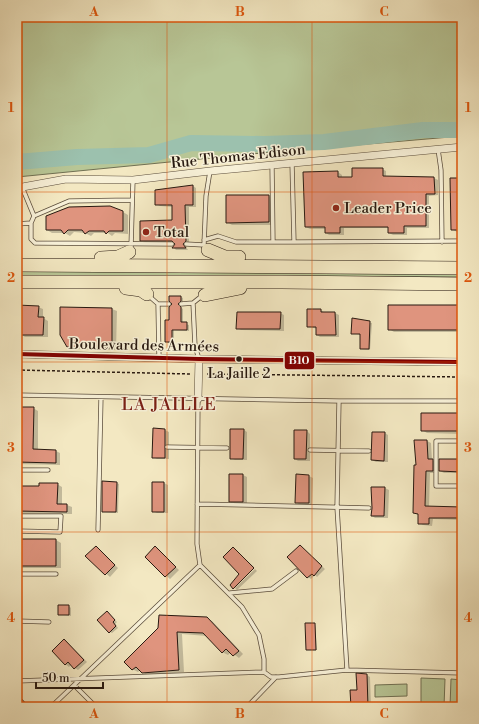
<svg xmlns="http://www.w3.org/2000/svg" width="479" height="724" viewBox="0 0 479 724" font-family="'Libre Bodoni',serif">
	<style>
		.green { fill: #b8c696; stroke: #707053 }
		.shadow { fill: #0003 }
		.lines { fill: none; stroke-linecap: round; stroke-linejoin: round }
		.river { stroke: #9cc1ae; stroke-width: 16 }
		.building { fill: #df947e; stroke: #281910 }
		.lane-casing { stroke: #5b4d3c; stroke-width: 5 }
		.street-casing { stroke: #5b4d3c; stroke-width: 8 }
		.highway-casing { stroke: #281910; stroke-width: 14 }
		.path { stroke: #281910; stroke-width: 1.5; stroke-dasharray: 3 2; stroke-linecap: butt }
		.lane { stroke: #f7f0d7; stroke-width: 3.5 }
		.street { stroke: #f7f0d7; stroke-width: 7 }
		.highway { stroke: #f3e8c2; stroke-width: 13 }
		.bus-1-casing { stroke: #f7f0d7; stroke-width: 7 }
		.bus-1 { stroke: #800000; stroke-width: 4 }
		.grid { fill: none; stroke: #de560c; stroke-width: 1; stroke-opacity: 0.55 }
		.poi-dot { fill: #8f2418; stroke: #f7f0d7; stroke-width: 1.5 }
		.bus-dot { fill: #281910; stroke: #f7f0d7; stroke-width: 1.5 }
		.labels { text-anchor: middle; stroke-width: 3; stroke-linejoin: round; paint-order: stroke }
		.bus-label { font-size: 14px; fill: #281910; stroke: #f7f0d7 }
		.street-label { font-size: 15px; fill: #281910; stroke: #f7f0d7 }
		.poi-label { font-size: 15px; fill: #281910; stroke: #f7f0d7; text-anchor: start }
		.quarter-label { font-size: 17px; letter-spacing: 1px; fill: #7a1f14; stroke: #f7f0d7 }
		.line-badge { stroke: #f7f0d7; stroke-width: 1.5 }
		.badge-label { font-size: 11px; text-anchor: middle; font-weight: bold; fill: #fff }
		.neatline { fill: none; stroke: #de560c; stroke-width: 1.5 }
		.grid-label { font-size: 13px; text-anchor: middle; font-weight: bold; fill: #de560c }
	</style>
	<rect width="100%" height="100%" fill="#f3e8c2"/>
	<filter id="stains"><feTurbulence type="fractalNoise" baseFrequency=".005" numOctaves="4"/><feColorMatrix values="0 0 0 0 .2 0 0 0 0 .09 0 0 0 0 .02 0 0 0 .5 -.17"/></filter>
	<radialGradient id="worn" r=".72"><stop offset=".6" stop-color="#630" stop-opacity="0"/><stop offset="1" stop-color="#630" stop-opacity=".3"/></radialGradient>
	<path class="green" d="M17 17H462V136L251 154 17 177Z
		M17 271H462V277H17Z
		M421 678 445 679 444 707H421Z
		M451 679 462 680V707H450Z
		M407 684V696L375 697V685Z"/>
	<path class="shadow" d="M382 169 386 171V177L434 178 438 180V195L429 196V228H407V235H393L389 233V228H344V235H329L326 233V229H310L306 227 304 173 338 172 342 175V178H353Z
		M462 179V232H457L452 229Z
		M193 186 196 188V207H189V243L186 247 188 250H176L174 248 176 244 175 242H145L141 240 173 221V207L160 206 156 204V191Z
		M269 196 274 199V225H232L227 222Z
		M123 212 128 215V234L115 233 112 236 108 233H94L91 236 85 233 74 232 70 236 65 233H52L47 230Z
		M181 297 183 298V302L179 306 183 309V323L189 325V331L174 330V343H168L166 341 170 321Z
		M17 306 38 307 43 309V318L48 321V337H25L20 334V332H17Z
		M459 306 462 308V332H394L389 329Z
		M61 308 112 309 117 311 116 350 72 349 67 346Z
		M321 310 325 313H335L339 315V337H320L317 335V329L308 326Z
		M280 313 284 315V331L241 330 237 328Z
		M353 319 372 323 370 350 361 349V335L352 333Z
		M17 408H33L38 411V450L56 451 60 453V465L17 464Z
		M462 414V434L427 433 422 430Z
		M154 430H165L169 432V459H157L153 457Z
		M244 430 247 432V460H235L231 458Z
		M307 431 310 434V461H298L295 459Z
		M385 433 388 435V462H376L372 460Z
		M427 441 431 443 432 460 437 462V473H430L429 507 462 508V520L433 519 432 526 423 525 419 523V515L414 513 417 466Z
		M462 460V473H444L440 471Z
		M243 475 247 477V503H234L230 501Z
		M309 476 313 478 312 505H300L296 502Z
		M117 483 119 484 118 513 105 512 103 511Z
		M164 483 168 485V513H157L153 511Z
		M57 484 62 487V505H67L72 507V514H17V487H40Z
		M385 488 389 490 388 518H375L372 516Z
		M17 540H56L61 543V568H17Z
		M96 547 118 568 110 577 87 556Z
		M301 547 325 569 317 577 315 575 311 579 308 577Z
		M155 548 179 570 170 579 146 557Z
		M233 548 254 567 234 586 241 574Z
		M255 569 257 571 237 590 235 588Z
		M69 606 71 608V616L59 614Z
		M109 614 117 622 115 624 118 628 112 633 110 632Z
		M206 618 212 621 243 654 239 658 231 652 228 655 222 652 207 636 182 634 184 672 148 676 140 670 138 672 132 669 159 628Z
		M315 624 317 650H307Z
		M65 640 87 662 78 670 71 665 69 667 65 664Z
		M367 675 370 677 371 707H352L358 691Z
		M17 695 20 697 30 707H17Z"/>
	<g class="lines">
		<path class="river" d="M17 162 77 157 149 155 191 143 264 144 324 142 423 130H462"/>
	</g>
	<path class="building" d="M352 168H383V176L434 177 435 194H426V226H404V233H388V227H340V233H325V227H305L303 172 338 171V177H352Z
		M450 178H462V230H451Z
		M193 185V205H185L186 241 183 244 186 248H172L175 244 172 241H140V221L172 220V205H155V190Z
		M226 195H269V222L226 223Z
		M110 206 123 211V231H109L106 234 104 231H89L85 234 82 230H68L64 234 61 230H46V216L69 207Z
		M169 296H181V301L178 304 181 307V322H187V330H172V342H165V320H169V307L172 304 169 301Z
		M17 305 39 306 38 317H44L43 335H19V330H17Z
		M388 305H459V314H462V329L459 330H388Z
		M60 307 112 308V348L67 347 60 335Z
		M307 309H321V312H335L336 335H316V327H307Z
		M237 312H281L280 329H236Z
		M352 318 370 321 369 349H360V334H351Z
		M17 407H34L33 449 56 450V463L17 462Z
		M421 413H462V431H421Z
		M153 428 165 429V458H152Z
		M230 429H244L243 459H230Z
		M294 430H307L306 459H294Z
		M372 432H385L384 461 371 460Z
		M414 440H427L428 459H433V471H426L425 506 462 507V518H429V524H418V514L413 513 414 465H416Z
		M439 459H462V472L439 471Z
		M229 474H243V502H229Z
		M296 474 309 475V503H295Z
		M102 481 117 482 116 512H102Z
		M152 482H164V512H152Z
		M39 483H58L57 504H67V512L17 511V486H39Z
		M371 487H385L384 516H371L372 508Z
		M17 539H56V566H17Z
		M300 545 322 566 314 576 312 574 307 578 287 557Z
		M96 546 115 565 105 575 85 556Z
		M155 546 176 567 165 577 145 557Z
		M233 547 254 568 233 589 230 585 239 574 223 557Z
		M58 605H69V615H58Z
		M107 611 115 620 113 622 116 626 109 633 97 620Z
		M159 615 207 617 239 651 233 656 226 649 222 653 203 633 177 632 179 670 142 673 136 667 132 670 124 662 158 628Z
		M305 623H315L316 650H306Z
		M64 639 84 660 74 669 68 662 65 665 52 651Z
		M356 673 367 674 368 707H351L350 690H357Z
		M17 694 29 707H17Z"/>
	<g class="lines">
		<defs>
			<path id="lane" d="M438 149 441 170 442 242
				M292 163 294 242 462 241
				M272 165 273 242
				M22 187 34 216 31 223V239L35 243 172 244
				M34 216 69 201 132 200
				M17 224 31 223
				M204 240 218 236 236 242H294
				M186 244 204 245
				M131 247 133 180
				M207 248 204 245 206 196 210 171
				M149 296 158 304H169
				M193 303 195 346 199 359
				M158 304 159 358
				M181 304 193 303 203 295
				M17 395 339 401H462
				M198 399 197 544 200 565 242 607 259 635 264 659V672
				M339 401 337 507 347 670
				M462 441H436V486H462
				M167 447 227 448
				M310 450 369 451
				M17 470H48
				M197 504 369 508
				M17 516H61L60 532 17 531
				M98 530 101 397
				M17 574H56
				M230 593 272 589 296 571
				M17 621 49 622
				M17 681 264 672 271 677H279L347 670 462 673
				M74 685 96 707
				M51 707 200 565
				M247 707 276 677"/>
			<path id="street" d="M17 188 66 179 133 180 210 171 462 147
				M17 354 199 359 462 362
				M198 399 199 359"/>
			<path id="highway" d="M208 250 225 257H239
				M101 258 118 257 129 252
				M17 265 462 268
				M17 282H282L462 284
				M126 288 141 290 147 294
				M205 295 240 288"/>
		</defs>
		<use href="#lane" class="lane-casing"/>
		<use href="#street" class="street-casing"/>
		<use href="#highway" class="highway-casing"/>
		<path class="path" d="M17 370 191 374
			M207 374 462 377"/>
		<use href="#lane" class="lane"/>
		<use href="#street" class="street"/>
		<use href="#highway" class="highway"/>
		<defs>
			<path id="bus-1" d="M17 354 199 359 462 362"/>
		</defs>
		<use href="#bus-1" class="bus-1-casing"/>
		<use href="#bus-1" class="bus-1"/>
	</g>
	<path class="grid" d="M167 17V707M312 17V707M17 192H462M17 362H462M17 532H462"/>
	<g class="poi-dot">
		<circle cx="336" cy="208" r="4"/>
		<circle cx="146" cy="232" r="4"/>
	</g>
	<circle class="bus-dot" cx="239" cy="359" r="3.5"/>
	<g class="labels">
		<g class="bus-label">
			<text x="239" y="378">La Jaille 2</text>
		</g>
		<g class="street-label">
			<text transform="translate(238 156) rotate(-6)" y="5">Rue Thomas Edison</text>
			<text transform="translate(144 345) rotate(1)" y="5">Boulevard des Armées</text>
		</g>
		<g class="poi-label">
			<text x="344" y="213">Leader Price</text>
			<text x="154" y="237">Total</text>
		</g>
		<g class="quarter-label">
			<text x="169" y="410">LA JAILLE</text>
		</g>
	</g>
	<rect class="line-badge" x="284" y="351" width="31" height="19" rx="4" fill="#800000"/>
	<g class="badge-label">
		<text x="299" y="364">B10</text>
	</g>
	<rect width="479" height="724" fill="none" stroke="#f3e8c2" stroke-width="44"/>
	<path d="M36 682v6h67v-6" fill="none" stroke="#281910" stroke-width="2"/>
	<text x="42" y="682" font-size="12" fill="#281910" stroke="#f7f0d7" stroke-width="3" paint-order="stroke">50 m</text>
	<rect x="22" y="22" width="435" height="680" class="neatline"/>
	<g class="grid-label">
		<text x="94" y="16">A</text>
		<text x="240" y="16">B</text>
		<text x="384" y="16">C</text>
		<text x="11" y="112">1</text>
		<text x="468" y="112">1</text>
		<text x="11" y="282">2</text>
		<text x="468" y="282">2</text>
		<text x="11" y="452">3</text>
		<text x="468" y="452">3</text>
		<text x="11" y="622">4</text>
		<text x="468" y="622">4</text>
		<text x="94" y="718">A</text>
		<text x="240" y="718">B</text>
		<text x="384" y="718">C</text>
	</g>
	<rect width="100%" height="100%" filter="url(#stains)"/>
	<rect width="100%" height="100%" fill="url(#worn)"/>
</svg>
